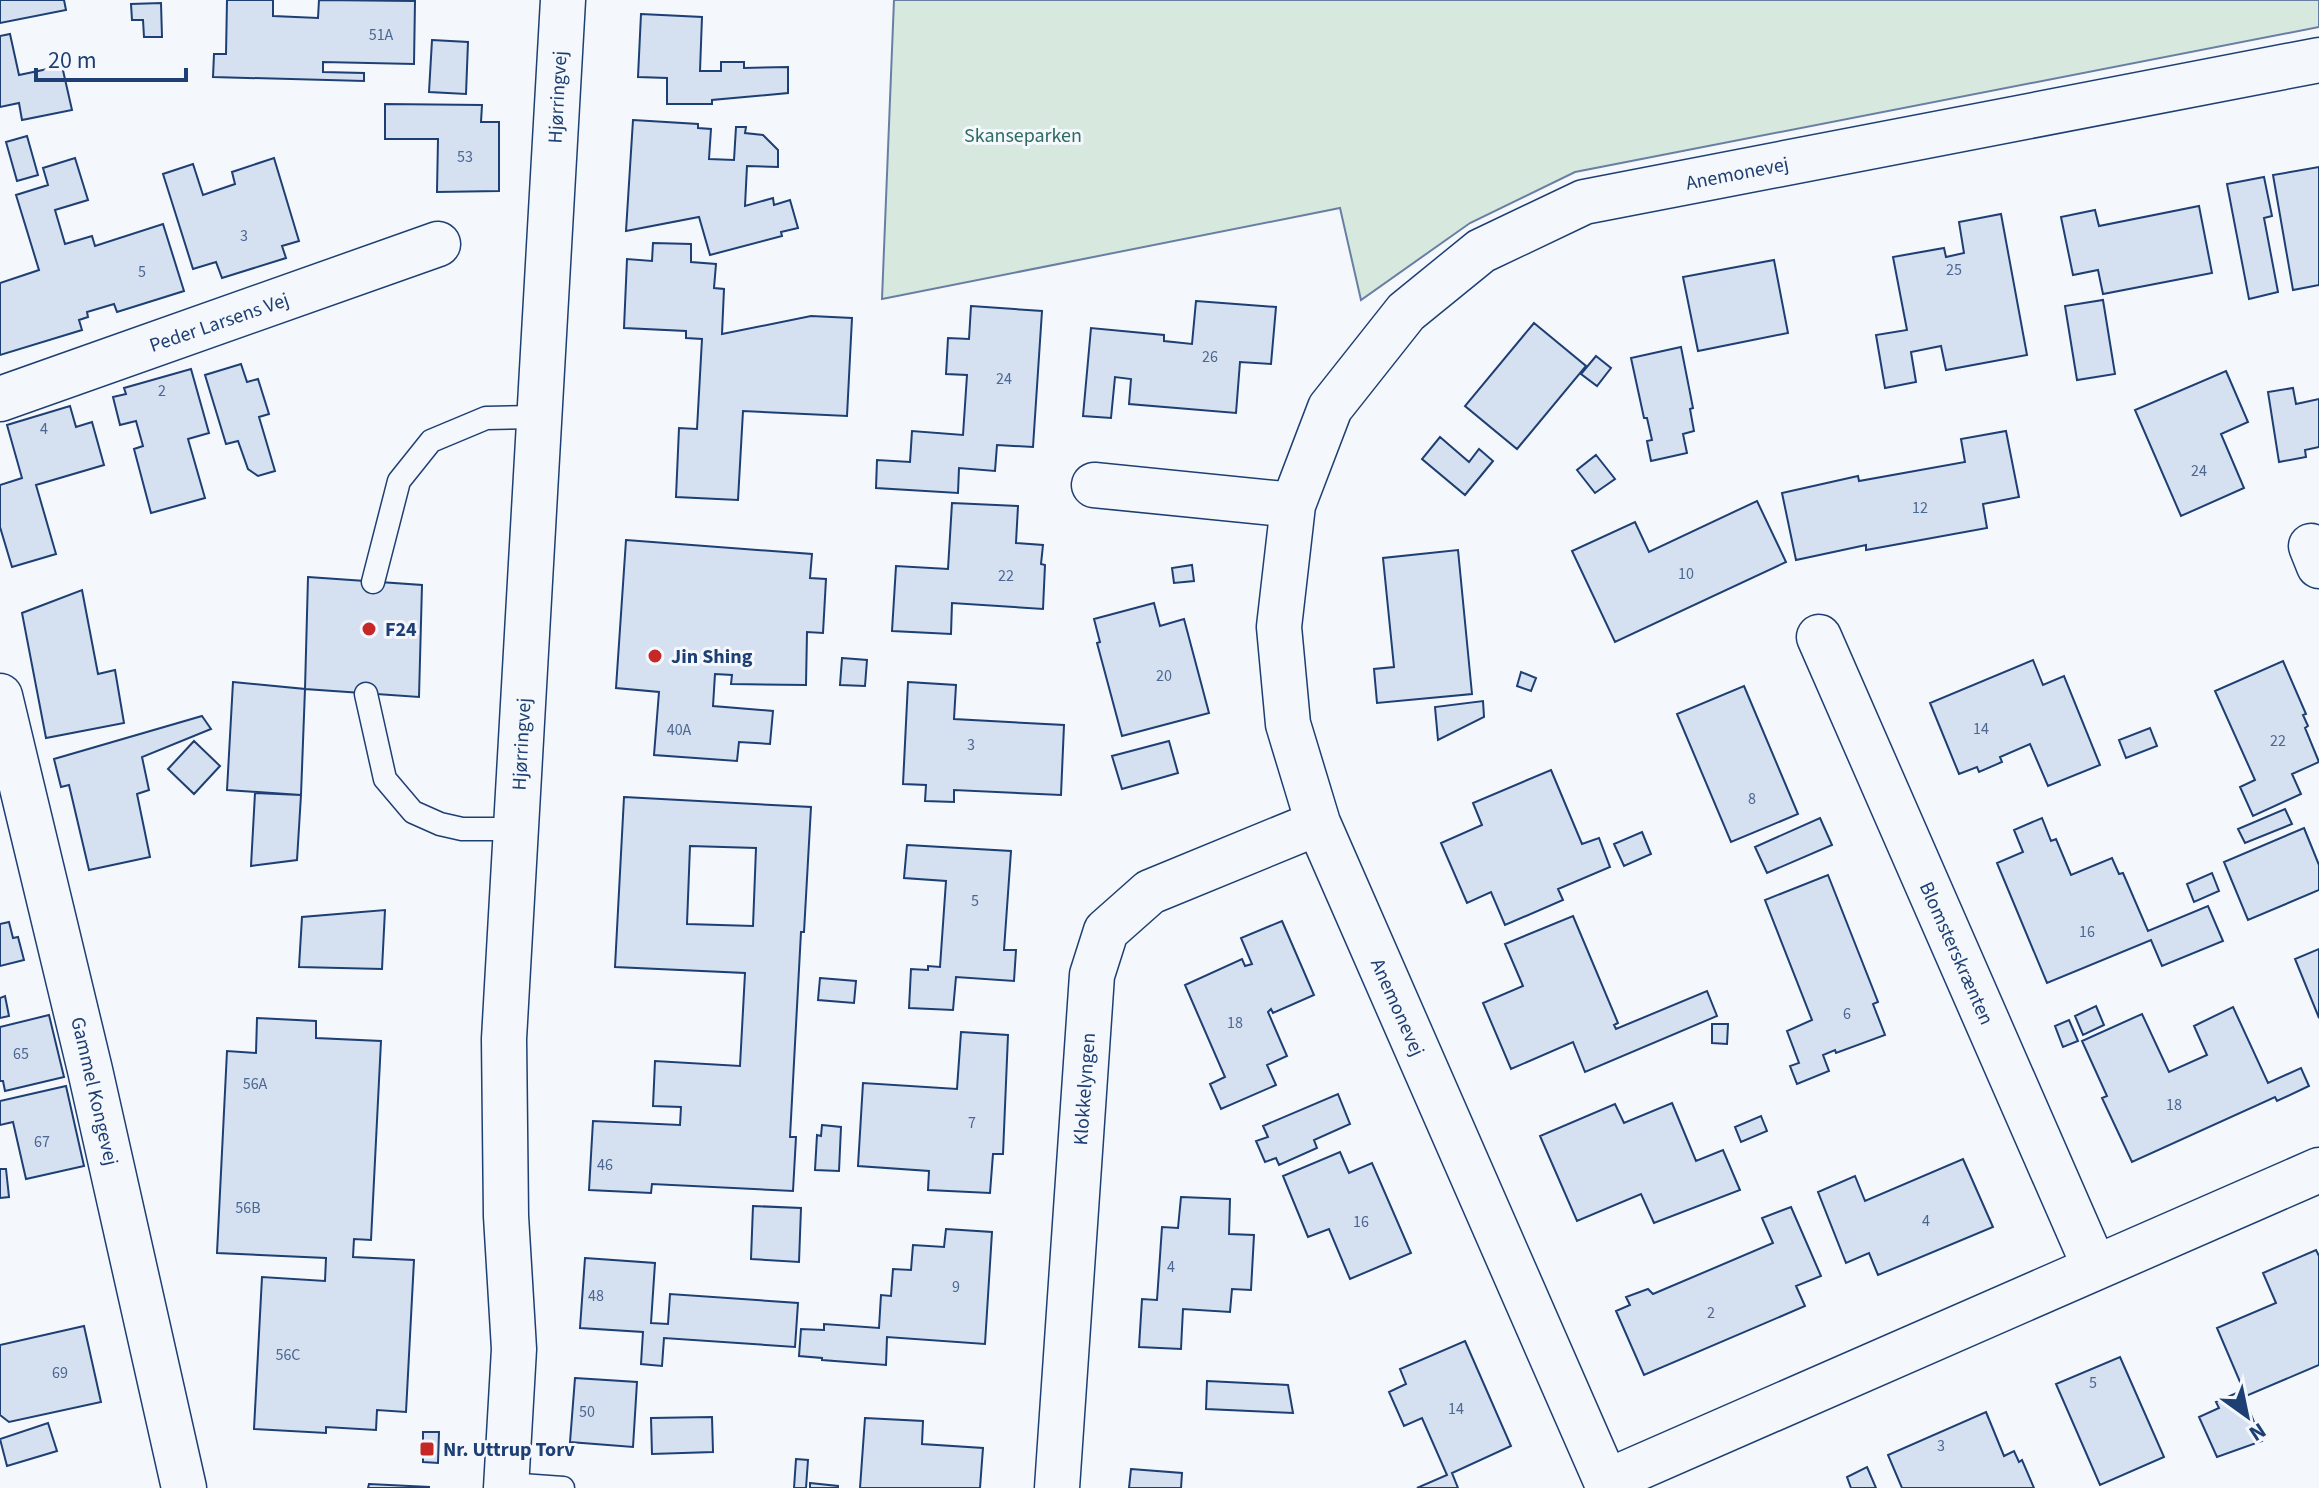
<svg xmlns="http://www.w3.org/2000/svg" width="2319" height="1488" viewBox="0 0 2319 1488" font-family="'Source Sans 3',sans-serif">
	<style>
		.green { fill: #d7e8df; stroke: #687fa3; stroke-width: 2 }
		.building { fill: #d5e0f0; stroke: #1d3f73; stroke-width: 2; fill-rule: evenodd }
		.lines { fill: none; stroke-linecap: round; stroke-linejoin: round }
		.service-casing { stroke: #1d3f73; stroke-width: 25 }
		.minor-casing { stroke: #1d3f73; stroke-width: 47 }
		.secondary-casing { stroke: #1d3f73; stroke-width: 47 }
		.service { stroke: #f4f7fb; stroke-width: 22 }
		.minor { stroke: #f4f7fb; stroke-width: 44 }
		.secondary { stroke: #f4f7fb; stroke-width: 44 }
		.poi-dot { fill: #c62828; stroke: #f4f7fb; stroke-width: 3 }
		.labels { text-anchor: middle; stroke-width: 6; stroke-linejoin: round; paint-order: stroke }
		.number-label { font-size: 16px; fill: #4b6792 }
		.street-label { font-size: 20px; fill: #1d3f73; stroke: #f4f7fb }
		.park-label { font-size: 20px; fill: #2c6c60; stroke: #f4f7fb }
		.poi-label { font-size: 20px; font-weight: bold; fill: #1d3f73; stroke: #f4f7fb; text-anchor: start }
	</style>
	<rect width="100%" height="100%" fill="#f4f7fb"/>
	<path class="green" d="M894 0H2319V27L1575 172 1470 223 1361 300 1340 208 882 299Z"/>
	<path class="building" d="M0 0H64L66 10 0 23Z
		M227 0H273V16L318 18 319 0 415 1 414 64 323 62V72L364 73V81L213 77 214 54H226Z
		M161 3 162 37H144L143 20H132L131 4Z
		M641 14 702 17 700 71H721V62H744V68L788 67V93L712 100V104H667V78L638 77Z
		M10 34 19 75 62 66 72 110 22 120 19 103 0 107V36Z
		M432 40 468 42 466 94 429 92Z
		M385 104 482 105 481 122H499V191L437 192 438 139H385Z
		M633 120 698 124V128L711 129 709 159 734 160 736 127H746L745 133 763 135 778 150V167L747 166 745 206 773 198 774 205 790 200 798 228 781 232 782 236 710 255 699 217 626 231Z
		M27 136 38 175 17 181 6 142Z
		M75 158 88 200 55 210 65 244 92 236 95 246 163 224 184 291 117 312 114 304 87 312 88 317 79 320 82 330 0 355V283L39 270 16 195 48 185 43 168Z
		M274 158 299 241 282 246 286 258 222 278 216 262 193 269 163 174 193 164 203 195 235 184 232 172Z
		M2319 167V285L2293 290 2273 175Z
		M2264 177 2272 216 2264 218 2278 292 2249 299 2227 184Z
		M2199 206 2212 273 2103 294 2098 270 2073 275 2061 217 2095 210 2099 226Z
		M2001 214 2027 355 1946 370 1941 346 1911 352 1916 382 1885 388 1876 335 1907 330 1893 257 1944 248 1946 257 1964 253 1959 222Z
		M653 243 691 244V262L716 264 714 288 724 289 722 334 811 316 852 318 847 416 743 411 738 500 676 497 679 428 697 429 702 339 686 338V331L624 328 627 259 652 261Z
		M1774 260 1788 333 1698 351 1683 277Z
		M2103 300 2115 374 2077 380 2065 306Z
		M1196 301 1276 307 1271 364 1240 362 1236 413 1129 404 1131 379 1115 377 1111 418 1083 416 1091 328 1164 335V341L1192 344Z
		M971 306 1042 311 1033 447 997 445 995 471 959 468 958 493 876 488 877 460 910 462 912 431 963 435 967 375 946 374 948 338 969 339Z
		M1534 323 1586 366 1517 449 1465 406Z
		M1681 347 1693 408 1690 409 1694 431 1683 434 1687 453 1651 461 1647 441 1652 440 1647 418H1644L1631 358Z
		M1596 356 1611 368 1597 386 1581 374Z
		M241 364 247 382 258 379 269 414 259 417 275 471 258 476 248 469 238 441 226 444 205 375Z
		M191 369 209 433 188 439 205 498 151 513 134 449 143 446 136 421 120 425 113 397 126 394 124 388Z
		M2226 371 2248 422 2221 434 2244 488 2181 516 2135 410Z
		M2293 388 2296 404 2319 399V447L2305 450 2306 457 2279 462 2268 392Z
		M70 406 76 427 92 422 104 465 36 485 56 554 12 567 0 527V485L22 478 7 425Z
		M2006 431 2019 497 1983 504 1987 528 1866 550V545L1796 560 1782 493 1858 476 1859 481 1965 462 1961 439Z
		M1440 437 1469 462 1479 449 1493 461 1465 495 1422 459Z
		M1596 455 1615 479 1595 493 1577 470Z
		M1757 501 1786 562 1615 642 1572 551 1635 522 1649 552Z
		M952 503 1018 506 1016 543 1043 545 1041 564 1045 565 1043 609 952 603 951 634 892 631 896 566 948 569Z
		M626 540 812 554 810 578 826 579 823 633 807 632 806 685 731 684 732 675 715 674 713 706 773 711 770 744 739 742 737 761 654 755 659 692 616 688Z
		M1458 550 1472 694 1377 703 1374 669 1394 667 1383 558Z
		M1192 565 1194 581 1174 583 1172 568Z
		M308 577 422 585 419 697 305 689Z
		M82 590 98 674 115 670 124 723 46 738 22 613Z
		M1154 603 1160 626 1184 619 1209 713 1122 736 1097 643 1100 642 1094 619Z
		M842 658 867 660 865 686 840 685Z
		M2033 660 2043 685 2064 676 2100 765 2048 786 2030 744 2000 757 2002 762 1979 772 1977 767 1959 774 1930 703Z
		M2283 661 2306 714 2303 715 2308 726 2305 728 2319 762 2292 774 2301 794 2253 816 2240 787 2255 780 2215 691Z
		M1521 672 1536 678 1531 691 1517 686Z
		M233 682 305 689 301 795 227 790Z
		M908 682 956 685 954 719 1064 725 1061 795 954 790V802L925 801 926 785 903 784Z
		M1744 686 1798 814 1731 842 1677 714Z
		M1483 701 1484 717 1438 740 1435 707Z
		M202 716 211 729 142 757 149 790 137 794 150 857 89 870 69 785 61 787 54 759Z
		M2150 728 2157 746 2126 758 2119 740Z
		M194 741 220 766 194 794 168 769Z
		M1169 741 1178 773 1122 789 1112 756Z
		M1551 770 1582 844 1599 838 1610 867 1558 889 1563 900 1505 925 1491 892 1467 903 1441 843 1482 825 1473 803Z
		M255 793 301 795 297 860 251 866Z
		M624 797 811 807 804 932H801L790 1137H796L793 1191 652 1184 651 1193 589 1190 593 1121 680 1125 681 1107 653 1106 655 1061 740 1066 745 973 615 967ZM690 846 756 848 753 926 687 924Z
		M2285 809 2292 824 2245 843 2238 829Z
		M1820 818 1832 845 1767 873 1755 847Z
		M2042 818 2051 841 2056 839 2071 875 2112 858 2119 874 2123 873 2148 931 2208 906 2223 941 2162 966 2151 940 2047 983 1997 863 2023 852 2014 830Z
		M2304 828 2319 865V890L2248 920 2224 862Z
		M1642 832 1651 854 1624 866 1614 844Z
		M907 845 1011 851 1004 950H1016L1014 981 956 977 953 1010 909 1008 911 969 928 970V966L940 967 946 881 904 878Z
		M2212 873 2219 891 2194 902 2187 884Z
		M1828 875 1878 1002 1873 1004 1885 1035 1836 1053 1835 1050 1823 1055 1829 1071 1797 1084 1790 1066 1799 1063 1787 1031 1812 1020 1765 900Z
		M385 910 382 969 299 967 302 917Z
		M1573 916 1618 1023 1614 1025 1616 1029 1707 991 1717 1016 1585 1072 1573 1042 1511 1069 1483 1003 1523 986 1505 944Z
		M1282 921 1314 995 1273 1013 1271 1009 1268 1012 1287 1056 1267 1065 1276 1085 1221 1109 1210 1084 1225 1077 1185 985 1242 959 1245 966 1252 964 1241 938Z
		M9 922 13 938 18 937 24 960 0 966V924Z
		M2319 949V1018L2295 959Z
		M820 978 856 981 854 1003 818 1000Z
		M5 996 9 1016 0 1018V998Z
		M2096 1006 2104 1025 2083 1035 2075 1016Z
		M2233 1007 2268 1083 2301 1068 2309 1086 2277 1101 2275 1097 2132 1162 2102 1098 2107 1096 2082 1041 2142 1014 2169 1072 2207 1055 2194 1026Z
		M49 1015 64 1077 5 1091 3 1081H0V1027Z
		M257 1018 316 1021V1038L381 1041 371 1240 354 1239 353 1257 414 1260 406 1412 377 1410 376 1430 326 1427V1433L254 1429 262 1277 325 1281 326 1258 217 1253 227 1051 256 1053Z
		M2069 1020 2078 1041 2063 1047 2055 1026Z
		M1712 1024H1728L1727 1044 1712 1043Z
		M961 1032 1008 1035 1003 1154H993L990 1193 928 1190 929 1171 858 1166 863 1083 957 1089Z
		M66 1086 84 1166 26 1179 13 1122 0 1125V1101Z
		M1338 1094 1350 1124 1314 1140 1317 1148 1279 1165 1276 1158 1265 1162 1256 1141 1268 1137 1263 1126Z
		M1672 1103 1696 1161 1723 1150 1740 1190 1654 1223 1641 1194 1577 1221 1540 1136 1615 1104 1624 1123Z
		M1761 1116 1767 1131 1741 1142 1735 1127Z
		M822 1125 841 1127 839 1171 815 1170 817 1135 821 1136Z
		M1340 1152 1349 1173 1372 1163 1411 1253 1350 1279 1329 1229 1308 1237 1283 1176Z
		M1963 1159 1993 1227 1878 1275 1869 1253 1846 1263 1818 1192 1855 1176 1865 1201Z
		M0 1169H6L9 1197 0 1198Z
		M1181 1197 1230 1199 1229 1234 1254 1235 1251 1290 1232 1289 1230 1312 1183 1309 1181 1349 1139 1347 1142 1299 1157 1300 1162 1227 1178 1228Z
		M753 1206 801 1208 799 1262 751 1259Z
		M1791 1207 1821 1276 1796 1286 1805 1306 1644 1375 1616 1311 1630 1305 1626 1297 1648 1289 1653 1294 1773 1243 1762 1218Z
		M946 1229 992 1232 985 1344 887 1337 886 1365 822 1360V1358L799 1356 801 1329 824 1330V1324L879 1328 881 1295 891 1296 893 1269 911 1270 913 1245 944 1247Z
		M2316 1250 2319 1256V1365L2246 1396 2217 1328 2276 1303 2263 1273Z
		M585 1258 655 1263 651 1323 668 1324 670 1294 798 1303 795 1347 664 1338 662 1366 641 1364 643 1332 580 1328Z
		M84 1326 101 1402 9 1422 0 1415V1345Z
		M1465 1341 1511 1446 1452 1473 1458 1488H1417L1447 1475 1422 1418 1404 1426 1389 1392 1406 1384 1400 1369Z
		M2120 1357 2164 1457 2100 1485 2056 1384Z
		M575 1378 637 1382 633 1447 570 1442Z
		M1207 1381 1288 1385 1293 1413 1206 1409Z
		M2241 1391 2262 1441 2217 1457 2199 1417 2219 1408 2216 1402Z
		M1986 1412 2004 1456 2014 1451 2019 1462 2022 1460 2034 1488H1902L1888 1455Z
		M712 1417 713 1452 652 1454 651 1418Z
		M865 1418 923 1421 922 1444 983 1448 980 1488H860Z
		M48 1423 57 1451 7 1466 0 1439Z
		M423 1432H439L438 1463 423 1462Z
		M796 1459 808 1460 806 1488H794Z
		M1867 1467 1876 1488H1851L1847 1477Z
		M1131 1469 1182 1473 1181 1488H1129Z
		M810 1483 838 1486V1488H810Z
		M369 1484 429 1487V1488H368Z"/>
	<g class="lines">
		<defs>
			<path id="service" d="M373 582 399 481 431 441 486 418 539 417
				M366 694 385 779 413 812 440 824 462 829H517
				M507 1484 563 1488"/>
			<path id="minor" d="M0 399 438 244
				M1094 485 1293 505
				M2311 546 2319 566
				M1819 637 2095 1268
				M0 696 90 1070 184 1488
				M1606 1482 2319 1170
				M1057 1488 1092 975 1106 931 1150 892 1318 823
				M1609 1488 1318 823 1288 724 1279 627 1293 505 1330 408 1406 312 1481 251 1584 202 2319 60"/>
			<path id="secondary" d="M506 1488 514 1349 506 1216 504 1039 563 0"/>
		</defs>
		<use href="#service" class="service-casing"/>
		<use href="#minor" class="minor-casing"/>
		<use href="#secondary" class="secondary-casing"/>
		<use href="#service" class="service"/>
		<use href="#minor" class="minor"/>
		<use href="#secondary" class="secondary"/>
	</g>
	<g class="poi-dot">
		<circle cx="369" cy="629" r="8"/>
		<circle cx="655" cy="656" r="8"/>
		<rect x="419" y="1441" width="16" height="16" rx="4"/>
	</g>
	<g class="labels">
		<g class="number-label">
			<text x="381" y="40">51A</text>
			<text x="465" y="162">53</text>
			<text x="244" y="241">3</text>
			<text x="1954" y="275">25</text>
			<text x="142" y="277">5</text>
			<text x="1210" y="362">26</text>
			<text x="1004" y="384">24</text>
			<text x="162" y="396">2</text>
			<text x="44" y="434">4</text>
			<text x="2199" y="476">24</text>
			<text x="1920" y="513">12</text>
			<text x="1686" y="579">10</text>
			<text x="1006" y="581">22</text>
			<text x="1164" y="681">20</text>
			<text x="1981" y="734">14</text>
			<text x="679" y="735">40A</text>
			<text x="2278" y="746">22</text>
			<text x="971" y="750">3</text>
			<text x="1752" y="804">8</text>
			<text x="975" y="906">5</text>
			<text x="2087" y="937">16</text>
			<text x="1847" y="1019">6</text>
			<text x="1235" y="1028">18</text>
			<text x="21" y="1059">65</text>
			<text x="255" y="1089">56A</text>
			<text x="2174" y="1110">18</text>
			<text x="972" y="1128">7</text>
			<text x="42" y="1147">67</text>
			<text x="605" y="1170">46</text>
			<text x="248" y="1213">56B</text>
			<text x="1926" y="1226">4</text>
			<text x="1361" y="1227">16</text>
			<text x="1171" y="1272">4</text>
			<text x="956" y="1292">9</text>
			<text x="596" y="1301">48</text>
			<text x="1711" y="1318">2</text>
			<text x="288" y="1360">56C</text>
			<text x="60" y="1378">69</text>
			<text x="2093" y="1388">5</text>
			<text x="1456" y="1414">14</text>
			<text x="587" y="1417">50</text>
			<text x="1941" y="1451">3</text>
		</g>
		<g class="street-label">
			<text transform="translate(557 97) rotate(-87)" y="7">Hjørringvej</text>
			<text transform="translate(1737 173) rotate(-11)" y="7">Anemonevej</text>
			<text transform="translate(219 322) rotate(-19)" y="7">Peder Larsens Vej</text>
			<text transform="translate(521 744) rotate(-87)" y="7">Hjørringvej</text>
			<text transform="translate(1957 953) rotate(66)" y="7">Blomsterskrænten</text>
			<text transform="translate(1398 1007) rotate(66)" y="7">Anemonevej</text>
			<text transform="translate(1084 1089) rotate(-86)" y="7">Klokkelyngen</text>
			<text transform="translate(95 1091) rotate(77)" y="7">Gammel Kongevej</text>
		</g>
		<g class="park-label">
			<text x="1023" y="142">Skanseparken</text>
		</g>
		<g class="poi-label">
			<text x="385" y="636">F24</text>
			<text x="671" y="663">Jin Shing</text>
			<text x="443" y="1456">Nr. Uttrup Torv</text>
		</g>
	</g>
	<g transform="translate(2247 1416) rotate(147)" stroke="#f4f7fb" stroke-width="6" paint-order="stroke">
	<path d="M0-6L14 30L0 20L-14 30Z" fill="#1d3f73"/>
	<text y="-12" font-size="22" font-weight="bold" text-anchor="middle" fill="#1d3f73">N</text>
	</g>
	<path d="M36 68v12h150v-12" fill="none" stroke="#1d3f73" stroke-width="4"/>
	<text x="48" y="68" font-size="24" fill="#1d3f73" stroke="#f4f7fb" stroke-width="6" paint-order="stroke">20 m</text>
</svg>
